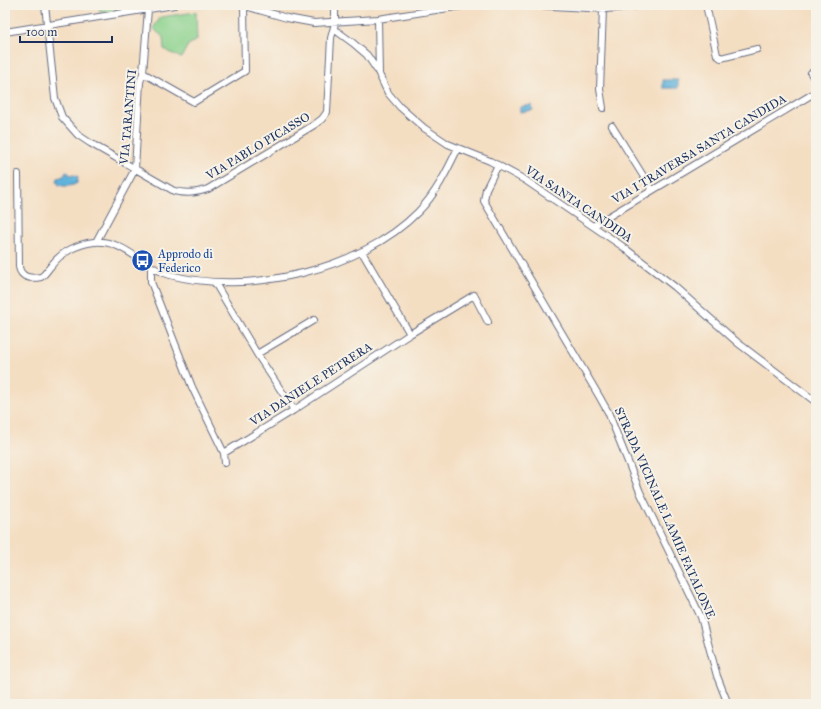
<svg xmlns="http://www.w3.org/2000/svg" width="821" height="709" viewBox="0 0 821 709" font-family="'IM FELL Great Primer',serif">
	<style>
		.green { fill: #8bd28d; stroke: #538076 }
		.water { fill: #61b4dc; stroke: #3e729d }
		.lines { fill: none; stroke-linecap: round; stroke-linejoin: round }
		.minor-casing { stroke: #676c81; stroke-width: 8 }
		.minor { stroke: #fff; stroke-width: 6 }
		.labels { text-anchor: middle; stroke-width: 4; stroke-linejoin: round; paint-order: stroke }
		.street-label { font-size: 12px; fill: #1b2f5e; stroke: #f7f3e8 }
		.transit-label { font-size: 12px; fill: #164399; stroke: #f7f3e8; text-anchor: start }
	</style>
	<rect width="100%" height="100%" fill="#f7f3e8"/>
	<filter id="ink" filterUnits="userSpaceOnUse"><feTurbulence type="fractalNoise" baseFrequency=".025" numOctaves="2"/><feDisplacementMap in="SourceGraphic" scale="8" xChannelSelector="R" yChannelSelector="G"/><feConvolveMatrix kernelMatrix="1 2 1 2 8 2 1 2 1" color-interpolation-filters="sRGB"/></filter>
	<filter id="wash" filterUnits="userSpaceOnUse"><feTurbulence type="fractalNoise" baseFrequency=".012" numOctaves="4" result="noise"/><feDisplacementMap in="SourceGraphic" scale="16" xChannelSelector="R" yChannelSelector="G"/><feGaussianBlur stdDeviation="0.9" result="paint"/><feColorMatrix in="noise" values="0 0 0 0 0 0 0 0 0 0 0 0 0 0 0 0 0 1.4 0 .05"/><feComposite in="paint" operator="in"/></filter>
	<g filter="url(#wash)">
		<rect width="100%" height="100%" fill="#f4dec2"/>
		<path class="green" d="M99 5H143L100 13Z
			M196 12 197 40 188 45 181 58 164 49 163 37 153 28 161 17Z"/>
		<path class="water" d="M663 80H678V88H663Z
			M532 105 533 110 520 112V107Z
			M66 172 69 173V176L74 175 78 177 77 183C74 186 64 187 59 185L57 181 58 178 64 176Z"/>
	</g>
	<g filter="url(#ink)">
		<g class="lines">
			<defs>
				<path id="minor" d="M45 5 55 98 62 117 78 135 90 143 174 191C187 194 196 193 208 189L314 125 322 119 327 112 331 38 335 23V5
					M242 5 287 18 314 23 378 19 468 5
					M535 5 606 9 647 5
					M706 5 717 55 721 58 757 49
					M378 19 379 74
					M334 29 353 43 367 55 377 70 388 93 400 107 424 128 448 144 490 161 525 180 622 246 675 287 738 343 816 402
					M5 32 174 5
					M143 73 194 102 245 71 244 5
					M811 73 816 82
					M603 108 600 89 603 9
					M612 126 652 190
					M498 165 486 189 484 201 599 396 608 412 640 492 701 617 717 676 728 704
					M18 174 19 267C21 278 31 279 41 277 46 274 47 270 51 266 61 252 78 244 94 242 124 239 143 268 170 275 248 296 361 270 418 212 436 194 447 171 458 148
					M593 226 816 92
					M96 242 135 169 140 82 143 73 148 9
					M362 252 410 334 474 295 488 322
					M151 267V282L192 387 224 453 225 463
					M215 283 257 354 294 410
					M257 354 314 320
					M224 453 294 410 410 334"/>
			</defs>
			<use href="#minor" class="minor-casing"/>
			<use href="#minor" class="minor"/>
		</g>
	</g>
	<defs>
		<symbol id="bus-disc" viewBox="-11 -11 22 22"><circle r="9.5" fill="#1a4fb4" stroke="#f7f3e8"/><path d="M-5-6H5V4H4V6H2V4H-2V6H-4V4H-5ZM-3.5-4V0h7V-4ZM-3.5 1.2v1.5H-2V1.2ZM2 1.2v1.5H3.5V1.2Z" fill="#fff"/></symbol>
	</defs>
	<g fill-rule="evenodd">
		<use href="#bus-disc" x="130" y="248" width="25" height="25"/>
	</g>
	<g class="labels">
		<g class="street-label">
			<text transform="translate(128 117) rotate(-85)" y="4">VIA TARANTINI</text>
			<text transform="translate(258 146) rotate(-31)" y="4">VIA PABLO PICASSO</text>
			<text transform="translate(699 149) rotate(-31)" y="4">VIA I TRAVERSA SANTA CANDIDA</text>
			<text transform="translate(579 204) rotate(34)" y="4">VIA SANTA CANDIDA</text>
			<text transform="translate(311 384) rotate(-33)" y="4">VIA DANIELE PETRERA</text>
			<text transform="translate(665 513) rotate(66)" y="4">STRADA VICINALE LAMIE FATALONE</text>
		</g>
		<g class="transit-label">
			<text x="158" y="258">Approdo di<tspan x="158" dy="14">Federico</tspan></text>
		</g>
	</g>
	<rect width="821" height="709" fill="none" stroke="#f7f3e8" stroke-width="20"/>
	<path d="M20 36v6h92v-6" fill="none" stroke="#1b2f5e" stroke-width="2"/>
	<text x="26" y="36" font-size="12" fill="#1b2f5e" stroke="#f7f3e8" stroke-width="3" paint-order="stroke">100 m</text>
</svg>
